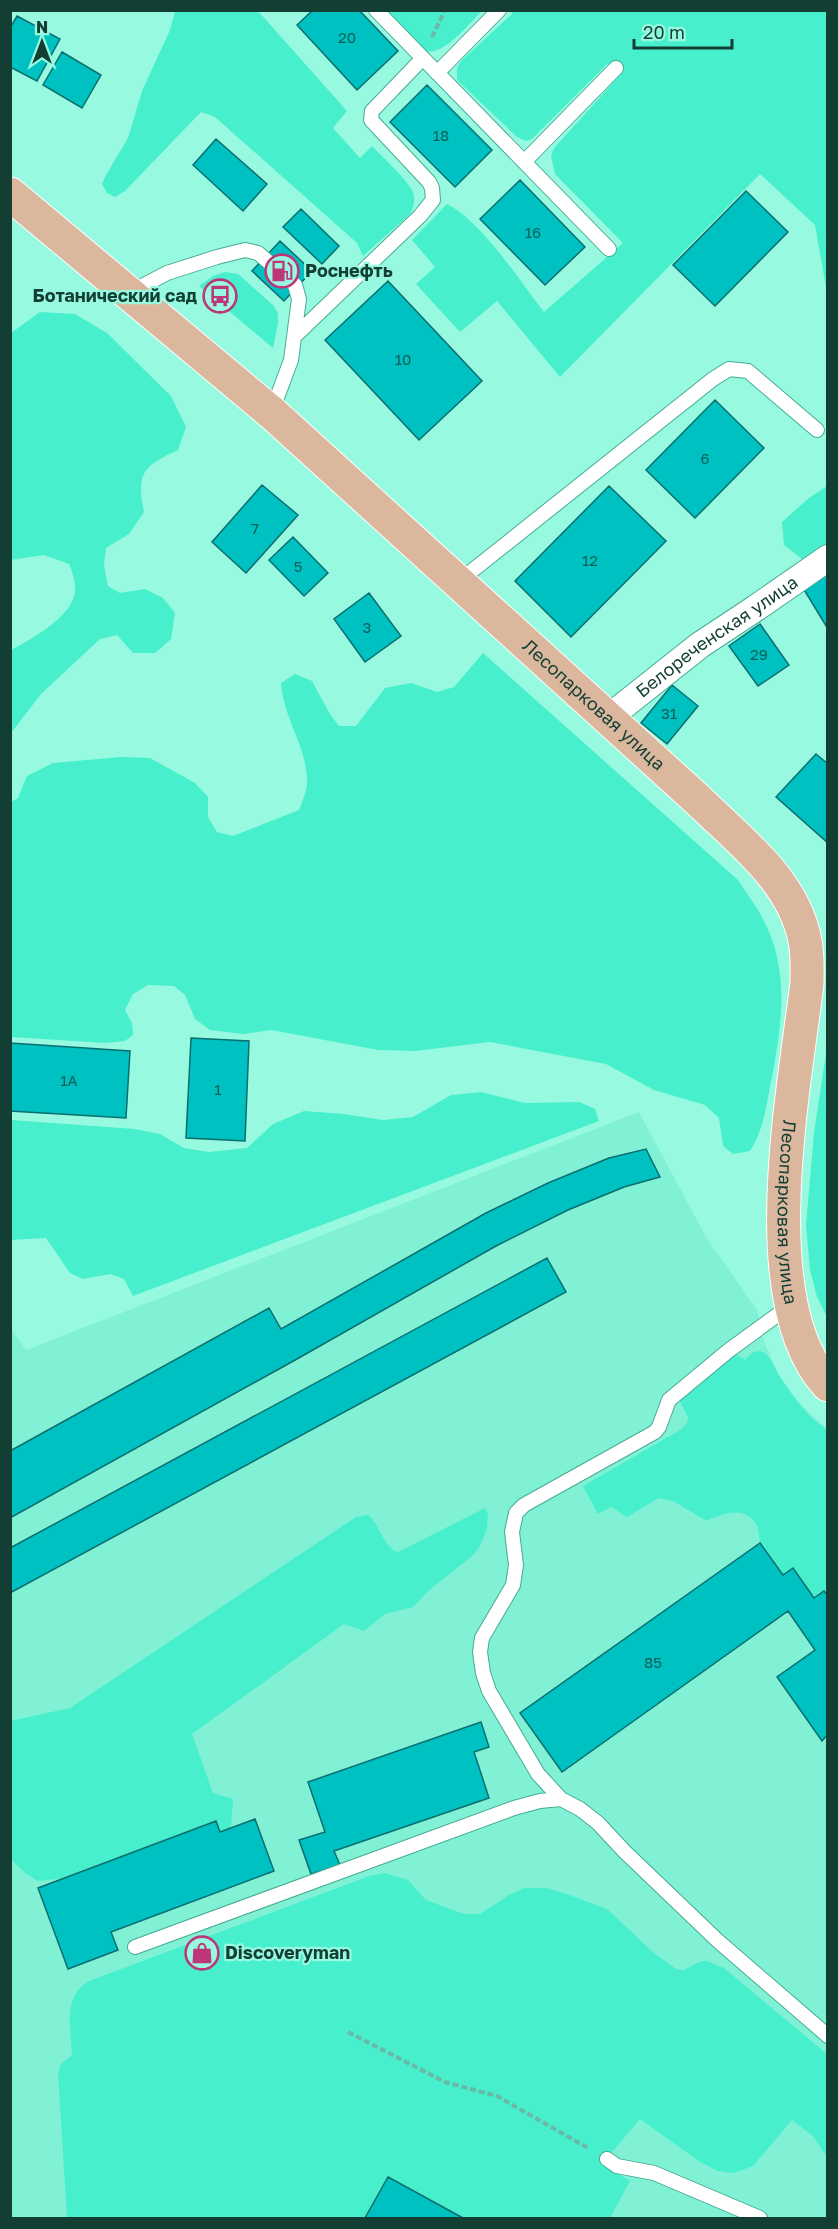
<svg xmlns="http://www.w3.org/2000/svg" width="838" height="2229" viewBox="0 0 838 2229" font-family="'Golos Text',sans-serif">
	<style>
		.built { fill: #81f1d5 }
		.green { fill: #48efcc }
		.building { fill: #00c1c1; stroke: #0b6e6e; stroke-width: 1.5 }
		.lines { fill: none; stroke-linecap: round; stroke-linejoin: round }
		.service-casing { stroke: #45ab93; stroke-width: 16 }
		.minor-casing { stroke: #45ab93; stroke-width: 28 }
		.primary-casing { stroke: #fff; stroke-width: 35 }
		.path { stroke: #69b9a5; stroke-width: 4; stroke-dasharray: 6 3; stroke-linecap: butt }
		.service { stroke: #fff; stroke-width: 14 }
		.minor { stroke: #fff; stroke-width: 26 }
		.primary { stroke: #dbb79e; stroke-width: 33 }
		.labels { text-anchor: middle; stroke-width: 4.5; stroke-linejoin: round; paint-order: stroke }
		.number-label { font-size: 15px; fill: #0e5f57 }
		.poi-label { font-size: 18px; font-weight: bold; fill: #123e34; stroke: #97fae0; text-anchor: start }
		.street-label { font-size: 18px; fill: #123e34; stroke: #97fae0 }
	</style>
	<rect width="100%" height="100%" fill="#97fae0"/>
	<path class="built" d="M639 1112 706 1237 757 1310 765 1344 779 1375 799 1403 827 1429V2218H11L10 1327 26 1350Z"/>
	<path class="green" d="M175 11H258L347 111 333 128 360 158 372 146C382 157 411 182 414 195 415 202 413 208 410 214L363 256 357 243 215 117 201 112 125 191 115 197 107 193 102 184 106 175 128 138 142 91 170 30Z
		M385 11H482C468 24 444 57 424 51Z
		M511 11H827V293L815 225 760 174 560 377 497 301 460 332 416 284 435 267 412 240 447 204C482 222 519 280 544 312L623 243 555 174 551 156 554 148 623 72 607 64 532 139 526 141 517 137 457 80V68L461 61 512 14Z
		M225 272 238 274 274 306 278 314V323L273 348 199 286 213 276Z
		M40 312 75 314 107 333 171 396 186 427 178 450C143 466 136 473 144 512L129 534 106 548 104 565 108 586 120 593 145 589 163 598 175 613 171 639 155 653H133L117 635 100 639 41 694 11 733V650C30 640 68 619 74 596 77 585 73 574 69 564L44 555 11 560V333Z
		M827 486V552L806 562 784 545 782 522 809 498Z
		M483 653 738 880C746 893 756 905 763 919 790 970 782 1023 772 1077 766 1105 765 1127 750 1151L733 1154 723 1146 719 1118 705 1105 654 1090 606 1064 490 1042 415 1051 378 1050 271 1030 244 1034 210 1030 195 1019 185 995 174 986 148 985 133 994 125 1010 132 1023 133 1035 125 1041 106 1043 11 1037V802L18 798 27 776 53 763 121 757 150 758 195 783 208 797V817L217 832 233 836 299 810C302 802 307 791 307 783 308 748 283 718 281 683L295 674 312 681 330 714 339 726H356L385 688 411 683 437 692 454 687Z
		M827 1046V1317L817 1297 810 1270 806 1225 814 1133Z
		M481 1092 525 1103 579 1102 595 1109 599 1121 133 1296 124 1279 110 1274 83 1279 70 1273 46 1238 11 1240V1120L135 1129 160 1134 184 1148 209 1152 247 1148 273 1124 304 1111 344 1114 383 1120 413 1117 451 1095Z
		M761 1351C773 1358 773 1366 780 1377 792 1395 808 1418 827 1429V1596L823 1591 814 1598 793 1568 783 1575C776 1565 766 1555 761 1544 758 1539 760 1531 757 1526 746 1505 723 1513 707 1521L673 1501 659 1498 627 1517 611 1507 598 1514 583 1486 680 1430 687 1423 688 1417 678 1398 731 1355H737L745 1360 753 1352Z
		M485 1508 488 1514 487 1529 479 1548 472 1556 428 1591 413 1607 385 1614 364 1631 344 1624 192 1734 213 1793 233 1799 231 1828 220 1832 216 1821 66 1878 38 1881 25 1873 11 1859 10 1721 70 1708 356 1517 368 1515C380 1524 383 1547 398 1552Z
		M385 1873 408 1880 426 1900 464 1914H480L509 1895 524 1888H546L564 1893 607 1909 654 1953 676 1969 684 1970 701 1961H707L724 1968 827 2054V2157L813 2136 792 2120 753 2166 734 2173 718 2171 700 2162 640 2119 602 2164 630 2181 610 2218H463L388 2178 365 2218H67L58 2073 61 2064 72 2055C71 2027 62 1997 89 1981L369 1876Z"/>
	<path class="building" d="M313 10H359L398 51 357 90 297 25Z
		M17 16 60 39 37 81 10 67V28Z
		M62 52 101 75 82 108 43 85Z
		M427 85 492 150 455 187 390 122Z
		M216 139 267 184 243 211 193 165Z
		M520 180 585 247 545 285 480 219Z
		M746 191 788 232 715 306 673 265Z
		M301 209 339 246 322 264 283 227Z
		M280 241 312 271 284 301 252 271Z
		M388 281 482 381 419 440 325 340Z
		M220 284 234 295 225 305 212 293Z
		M715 400 764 448 695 518 646 470Z
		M262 485 298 515 246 573 212 542Z
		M609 486 666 541 571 637 515 581Z
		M293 537 328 573 304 596 269 560Z
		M828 574V629L803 588Z
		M369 593 401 636 365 662 334 619Z
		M760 624 789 665 758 686 729 646Z
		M672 685 698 706 667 744 641 723Z
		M816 754 828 764V843L776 797Z
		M191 1038 249 1041 245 1141 186 1138Z
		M10 1043 130 1051 126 1118 10 1111Z
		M646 1149 660 1177 624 1187 568 1210 496 1246 297 1359 10 1518V1451L269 1308 281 1329 486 1213 548 1183 609 1158Z
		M547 1258 566 1292 10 1593V1548Z
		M760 1543 783 1575 793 1568 814 1598 824 1591 828 1596V1734L822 1741 777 1677 815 1650 788 1611 562 1772 520 1713Z
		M481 1722 489 1747 474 1752 489 1798 334 1851 340 1865 311 1874 299 1840 325 1832 308 1782Z
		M255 1819 274 1871 111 1932 118 1950 68 1969 38 1888 216 1821 220 1832Z
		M388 2177 463 2218H365Z"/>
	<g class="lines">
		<defs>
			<path id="service" d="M376 10 609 249
				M437 73 499 10
				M524 162 616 68
				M129 293 167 273 217 257 245 250 258 253 295 285 299 299 291 360 272 411
				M295 336 420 216 433 200 432 188 429 182 371 120 372 111 423 58
				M458 582 713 379 729 369 748 371 817 430
				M791 1305 728 1351 669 1400 659 1427 655 1432 524 1505 516 1513 512 1532 516 1565 513 1585 482 1638 480 1652 483 1673 489 1691 538 1774 561 1799 580 1809 598 1823 624 1851 718 1941 828 2036
				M135 1947 514 1808 540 1801 561 1799
				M607 2159 617 2166 654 2173 760 2218"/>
			<g id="minor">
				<path id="s1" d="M608 718 700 645 756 608 828 558"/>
			</g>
			<g id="primary">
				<path id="s2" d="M10 194 272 413 698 800C740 841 794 881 805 941 808 955 807 969 807 983 795 1085 751 1303 828 1385"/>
			</g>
		</defs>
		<use href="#service" class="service-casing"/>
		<use href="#minor" class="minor-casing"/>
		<use href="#primary" class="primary-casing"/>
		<path class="path" d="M432 37 445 10
			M348 2032 445 2082 497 2096 588 2148"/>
		<use href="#service" class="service"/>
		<use href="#minor" class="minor"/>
		<use href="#primary" class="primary"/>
	</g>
	<defs>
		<symbol id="fuel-ring" viewBox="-11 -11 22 22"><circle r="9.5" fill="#97fae0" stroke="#bd3677" stroke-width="1.5"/><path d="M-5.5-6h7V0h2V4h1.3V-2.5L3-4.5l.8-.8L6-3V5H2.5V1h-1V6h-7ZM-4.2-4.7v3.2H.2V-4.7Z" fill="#bd3677"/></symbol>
		<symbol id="bus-ring" viewBox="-11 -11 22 22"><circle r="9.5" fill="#97fae0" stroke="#bd3677" stroke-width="1.5"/><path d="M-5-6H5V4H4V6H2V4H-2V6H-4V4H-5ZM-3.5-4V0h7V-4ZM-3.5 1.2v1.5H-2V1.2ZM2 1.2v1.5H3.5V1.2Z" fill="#bd3677"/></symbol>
		<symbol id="shop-ring" viewBox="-11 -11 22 22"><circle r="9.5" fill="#97fae0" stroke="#bd3677" stroke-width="1.5"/><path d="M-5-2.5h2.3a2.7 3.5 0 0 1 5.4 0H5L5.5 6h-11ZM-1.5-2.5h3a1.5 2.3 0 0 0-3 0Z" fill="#bd3677"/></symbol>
	</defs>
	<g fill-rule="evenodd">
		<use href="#fuel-ring" x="263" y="252" width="38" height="38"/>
		<use href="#bus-ring" x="201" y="277" width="38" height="38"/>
		<use href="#shop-ring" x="183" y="1934" width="38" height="38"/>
	</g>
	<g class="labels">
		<g class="number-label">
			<text x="347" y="43">20</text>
			<text x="441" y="141">18</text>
			<text x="533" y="238">16</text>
			<text x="403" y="365">10</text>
			<text x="705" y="464">6</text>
			<text x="255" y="534">7</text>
			<text x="590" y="566">12</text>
			<text x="298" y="572">5</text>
			<text x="367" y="633">3</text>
			<text x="759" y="660">29</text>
			<text x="669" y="719">31</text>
			<text x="69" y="1086">1А</text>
			<text x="218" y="1095">1</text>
			<text x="653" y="1668">85</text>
		</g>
		<g class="poi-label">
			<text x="305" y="277">Роснефть</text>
			<text x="197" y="302" text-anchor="end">Ботанический сад</text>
			<text x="225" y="1959">Discoveryman</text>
		</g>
		<g class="street-label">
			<text dy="6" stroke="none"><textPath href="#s1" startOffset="136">Белореченская улица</textPath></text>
			<text dy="6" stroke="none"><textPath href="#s2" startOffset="776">Лесопарковая улица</textPath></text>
			<text dy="6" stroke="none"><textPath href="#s2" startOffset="1370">Лесопарковая улица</textPath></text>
		</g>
	</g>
	<rect width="838" height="2229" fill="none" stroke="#123e34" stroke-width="24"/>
	<g transform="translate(42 42)" stroke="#97fae0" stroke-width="4.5" paint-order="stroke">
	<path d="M0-4.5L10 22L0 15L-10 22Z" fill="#123e34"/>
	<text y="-9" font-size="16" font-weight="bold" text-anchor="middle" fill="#123e34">N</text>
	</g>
	<path d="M634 39v9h98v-9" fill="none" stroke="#123e34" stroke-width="3"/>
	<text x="643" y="39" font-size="18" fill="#123e34" stroke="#97fae0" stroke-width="4.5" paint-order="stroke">20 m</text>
</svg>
